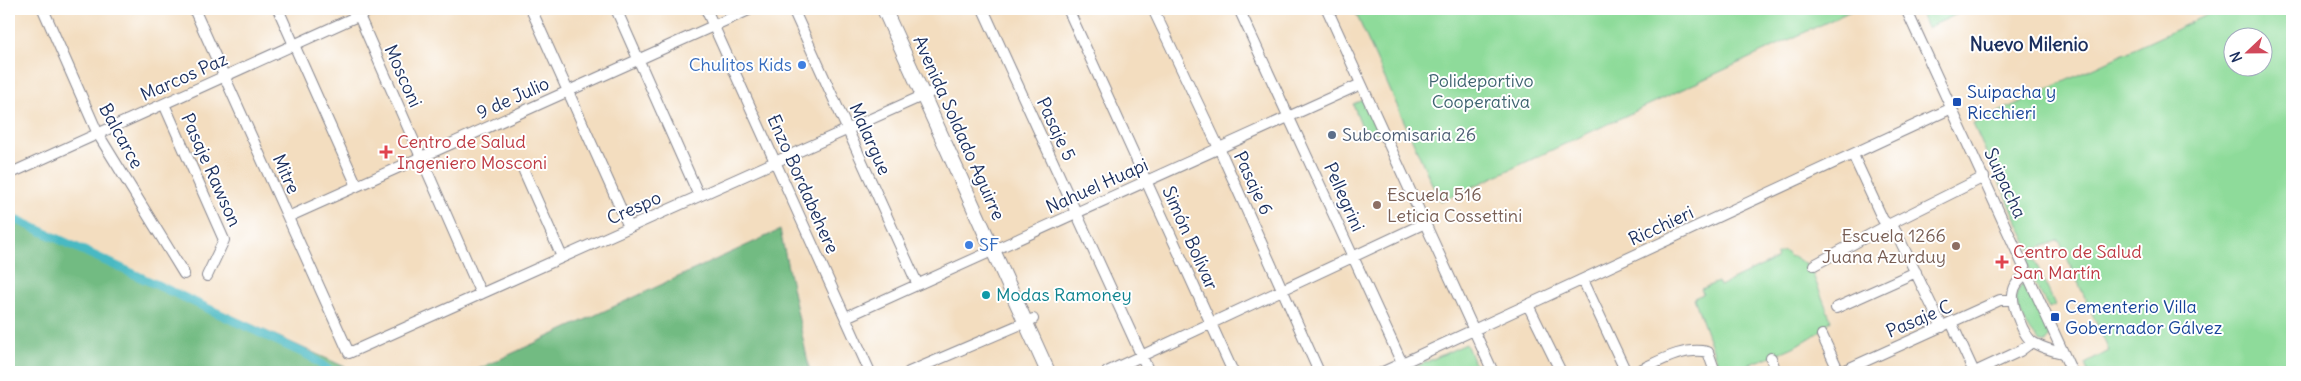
<svg xmlns="http://www.w3.org/2000/svg" width="2301" height="381" viewBox="0 0 2301 381" font-family="Delius,sans-serif">
	<style>
		.green { fill: #8edb9a; stroke: #54857c; fill-rule: evenodd }
		.forest { fill: #72bb82; stroke: #467570 }
		.lines { fill: none; stroke-linecap: round; stroke-linejoin: round }
		.canal { stroke: #4ab9c3; stroke-width: 9 }
		.minor-casing { stroke: #87868e; stroke-width: 12 }
		.major-casing { stroke: #87868e; stroke-width: 16 }
		.minor { stroke: #fff; stroke-width: 10 }
		.major { stroke: #fff; stroke-width: 14 }
		.shop-dot { fill: #3f7fe0; stroke: #fff; stroke-width: 2 }
		.transit-dot { fill: #1a4fb4; stroke: #fff; stroke-width: 2 }
		.service-dot { fill: #5c6f8a; stroke: #fff; stroke-width: 2 }
		.health-dot { fill: #e0444e; stroke: #fff; stroke-width: 2 }
		.education-dot { fill: #8d6e63; stroke: #fff; stroke-width: 2 }
		.culture-dot { fill: #0f9aa8; stroke: #fff; stroke-width: 2 }
		.labels { text-anchor: middle; stroke-width: 4; stroke-linejoin: round; paint-order: stroke }
		.shop-label { font-size: 18px; fill: #366cbe; stroke: #fff; text-anchor: end }
		.street-label { font-size: 18px; fill: #1b2f5e; stroke: #fff }
		.park-label { font-size: 18px; fill: #3e6370; stroke: #fff }
		.transit-label { font-size: 18px; fill: #164399; stroke: #fff; text-anchor: start }
		.service-label { font-size: 18px; fill: #4e5e75; stroke: #fff; text-anchor: start }
		.health-label { font-size: 18px; fill: #be3a42; stroke: #fff; text-anchor: start }
		.education-label { font-size: 18px; fill: #785e54; stroke: #fff; text-anchor: start }
		.culture-label { font-size: 18px; fill: #0d838f; stroke: #fff; text-anchor: start }
		.neighbourhood-label { font-size: 19px; font-weight: bold; fill: #1b2f5e; stroke: #fff }
	</style>
	<rect width="100%" height="100%" fill="#fff"/>
	<filter id="ink" filterUnits="userSpaceOnUse"><feTurbulence type="fractalNoise" baseFrequency=".02" numOctaves="2"/><feDisplacementMap in="SourceGraphic" scale="10" xChannelSelector="R" yChannelSelector="G"/><feConvolveMatrix kernelMatrix="1 2 1 2 8 2 1 2 1" color-interpolation-filters="sRGB"/></filter>
	<filter id="wash" filterUnits="userSpaceOnUse"><feTurbulence type="fractalNoise" baseFrequency=".0096" numOctaves="4" result="noise"/><feDisplacementMap in="SourceGraphic" scale="20" xChannelSelector="R" yChannelSelector="G"/><feGaussianBlur stdDeviation="1.12" result="paint"/><feColorMatrix in="noise" values="0 0 0 0 0 0 0 0 0 0 0 0 0 0 0 0 0 1.4 0 .05"/><feComposite in="paint" operator="in"/></filter>
	<g filter="url(#wash)">
		<rect width="100%" height="100%" fill="#f3ddbf"/>
		<path class="green" d="M1354 9H1855L1440 202Z
			M1919 9H1968L1927 28Z
			M2220 9H2292V372H2088L2085 364 2109 351 2059 240 2031 251 1973 124ZM2234 38H2264V68H2234Z
			M1365 99 1379 131 1366 137 1353 104Z
			M1785 251 1790 257 1793 256 1810 267 1831 320C1811 346 1759 360 1728 372H1721L1694 298 1703 294 1701 289 1718 282 1720 286 1776 259 1777 254Z
			M2029 257 2035 261 2055 305 2049 308C2043 297 2024 269 2029 257Z
			M2022 284H2026L2029 289 2050 335 2046 342H2041C2032 337 2014 305 2016 295 2017 291 2020 288 2022 284Z
			M1466 344 1478 372H1412L1411 369Z"/>
		<path class="forest" d="M9 214 356 372H9Z
			M780 230 810 372H472Z"/>
		<g class="lines">
			<path class="canal" d="M9 216 310 356 331 372"/>
		</g>
	</g>
	<g filter="url(#ink)">
		<g class="lines">
			<defs>
				<path id="minor" d="M43 9 98 134 184 274
					M194 9 349 353 931 92
					M278 9 357 186
					M356 9 481 294
					M531 9 629 227
					M616 9 699 196
					M706 9 870 372
					M793 9 917 283
					M983 9 1149 372
					M1068 9 1233 372
					M1153 9 1219 148 1319 372
					M1239 9 1406 372
					M1327 9 1493 372
					M1906 9 2072 372
					M164 104 224 240 207 276
					M1853 155 1883 220 1896 232 1942 327
					M524 171 562 257
					M9 174 373 9
					M288 217 751 9
					M1814 265 1888 225 1984 177
					M2028 274C2008 285 2011 302 2019 320 2022 328 2026 338 2034 343 2043 348 2053 351 2063 353
					M1583 280 1626 372
					M1528 305 1561 372
					M1836 308 1916 272
					M846 317 1361 84
					M1952 324 1974 372
					M1822 335 1839 372
					M1771 358 1776 372
					M909 372 1033 319
					M1107 372 1425 223
					M1383 372 1952 108
					M1636 372C1658 362 1683 346 1708 352L1715 372
					M1841 372 2000 300H2012
					M1975 372 2020 351 2032 342"/>
				<path id="major" d="M884 9 1048 372"/>
			</defs>
			<use href="#minor" class="minor-casing"/>
			<use href="#major" class="major-casing"/>
			<use href="#minor" class="minor"/>
			<use href="#major" class="major"/>
		</g>
	</g>
	<g class="shop-dot">
		<circle cx="802" cy="65" r="5"/>
		<circle cx="969" cy="245" r="5"/>
	</g>
	<g class="transit-dot">
		<rect x="1952" y="97" width="10" height="10" rx="2.5"/>
		<rect x="2050" y="312" width="10" height="10" rx="2.5"/>
	</g>
	<circle class="service-dot" cx="1332" cy="135" r="5"/>
	<g class="health-dot">
		<path d="M383.5 144.5h5v5h5v5h-5v5h-5v-5h-5v-5h5z"/>
		<path d="M1999.5 254.5h5v5h5v5h-5v5h-5v-5h-5v-5h5z"/>
	</g>
	<g class="education-dot">
		<circle cx="1377" cy="205" r="5"/>
		<circle cx="1956" cy="246" r="5"/>
	</g>
	<circle class="culture-dot" cx="986" cy="295" r="5"/>
	<g class="labels">
		<g class="shop-label">
			<text x="792" y="71">Chulitos Kids</text>
			<text x="979" y="251" text-anchor="start">SF</text>
		</g>
		<g class="street-label">
			<text transform="translate(403 76) rotate(66)" y="6">Mosconi</text>
			<text transform="translate(184 77) rotate(-24)" y="6">Marcos Paz</text>
			<text transform="translate(513 98) rotate(-24)" y="6">9 de Julio</text>
			<text transform="translate(959 128) rotate(66)" y="6">Avenida Soldado Aguirre</text>
			<text transform="translate(1056 129) rotate(65)" y="6">Pasaje 5</text>
			<text transform="translate(121 136) rotate(61)" y="6">Balcarce</text>
			<text transform="translate(870 139) rotate(66)" y="6">Malargue</text>
			<text transform="translate(211 170) rotate(66)" y="6">Pasaje Rawson</text>
			<text transform="translate(286 174) rotate(66)" y="6">Mitre</text>
			<text transform="translate(1253 183) rotate(65)" y="6">Pasaje 6</text>
			<text transform="translate(2005 183) rotate(65)" y="6">Suipacha</text>
			<text transform="translate(803 184) rotate(66)" y="6">Enzo Bordabehere</text>
			<text transform="translate(1097 186) rotate(-24)" y="6">Nahuel Huapi</text>
			<text transform="translate(1344 197) rotate(66)" y="6">Pellegrini</text>
			<text transform="translate(634 208) rotate(-24)" y="6">Crespo</text>
			<text transform="translate(1661 226) rotate(-25)" y="6">Ricchieri</text>
			<text transform="translate(1190 238) rotate(66)" y="6">Simón Bolívar</text>
			<text transform="translate(1919 319) rotate(-23)" y="6">Pasaje C</text>
		</g>
		<g class="park-label">
			<text x="1481" y="87">Polideportivo<tspan x="1481" dy="21">Cooperativa</tspan></text>
		</g>
		<g class="transit-label">
			<text x="1967" y="98">Suipacha y<tspan x="1967" dy="21">Ricchieri</tspan></text>
			<text x="2065" y="313">Cementerio Villa<tspan x="2065" dy="21">Gobernador Gálvez</tspan></text>
		</g>
		<g class="service-label">
			<text x="1342" y="141">Subcomisaria 26</text>
		</g>
		<g class="health-label">
			<text x="397" y="148">Centro de Salud<tspan x="397" dy="21">Ingeniero Mosconi</tspan></text>
			<text x="2013" y="258">Centro de Salud<tspan x="2013" dy="21">San Martín</tspan></text>
		</g>
		<g class="education-label">
			<text x="1387" y="201">Escuela 516<tspan x="1387" dy="21">Leticia Cossettini</tspan></text>
			<text x="1946" y="242" text-anchor="end">Escuela 1266<tspan x="1946" dy="21">Juana Azurduy</tspan></text>
		</g>
		<g class="culture-label">
			<text x="996" y="301">Modas Ramoney</text>
		</g>
		<g class="neighbourhood-label">
			<text x="2029" y="51">Nuevo Milenio</text>
		</g>
	</g>
	<rect width="2301" height="381" fill="none" stroke="#fff" stroke-width="30"/>
	<g transform="translate(2248 52) rotate(248)"><circle r="24" fill="#ffffff" stroke="#a4acbf"/>
	<path d="M0-4L9 19L0 12L-9 19Z" fill="#d1495b"/>
	<text y="-8" font-size="14" font-weight="bold" text-anchor="middle" fill="#1b2f5e">N</text>
	</g>
</svg>
